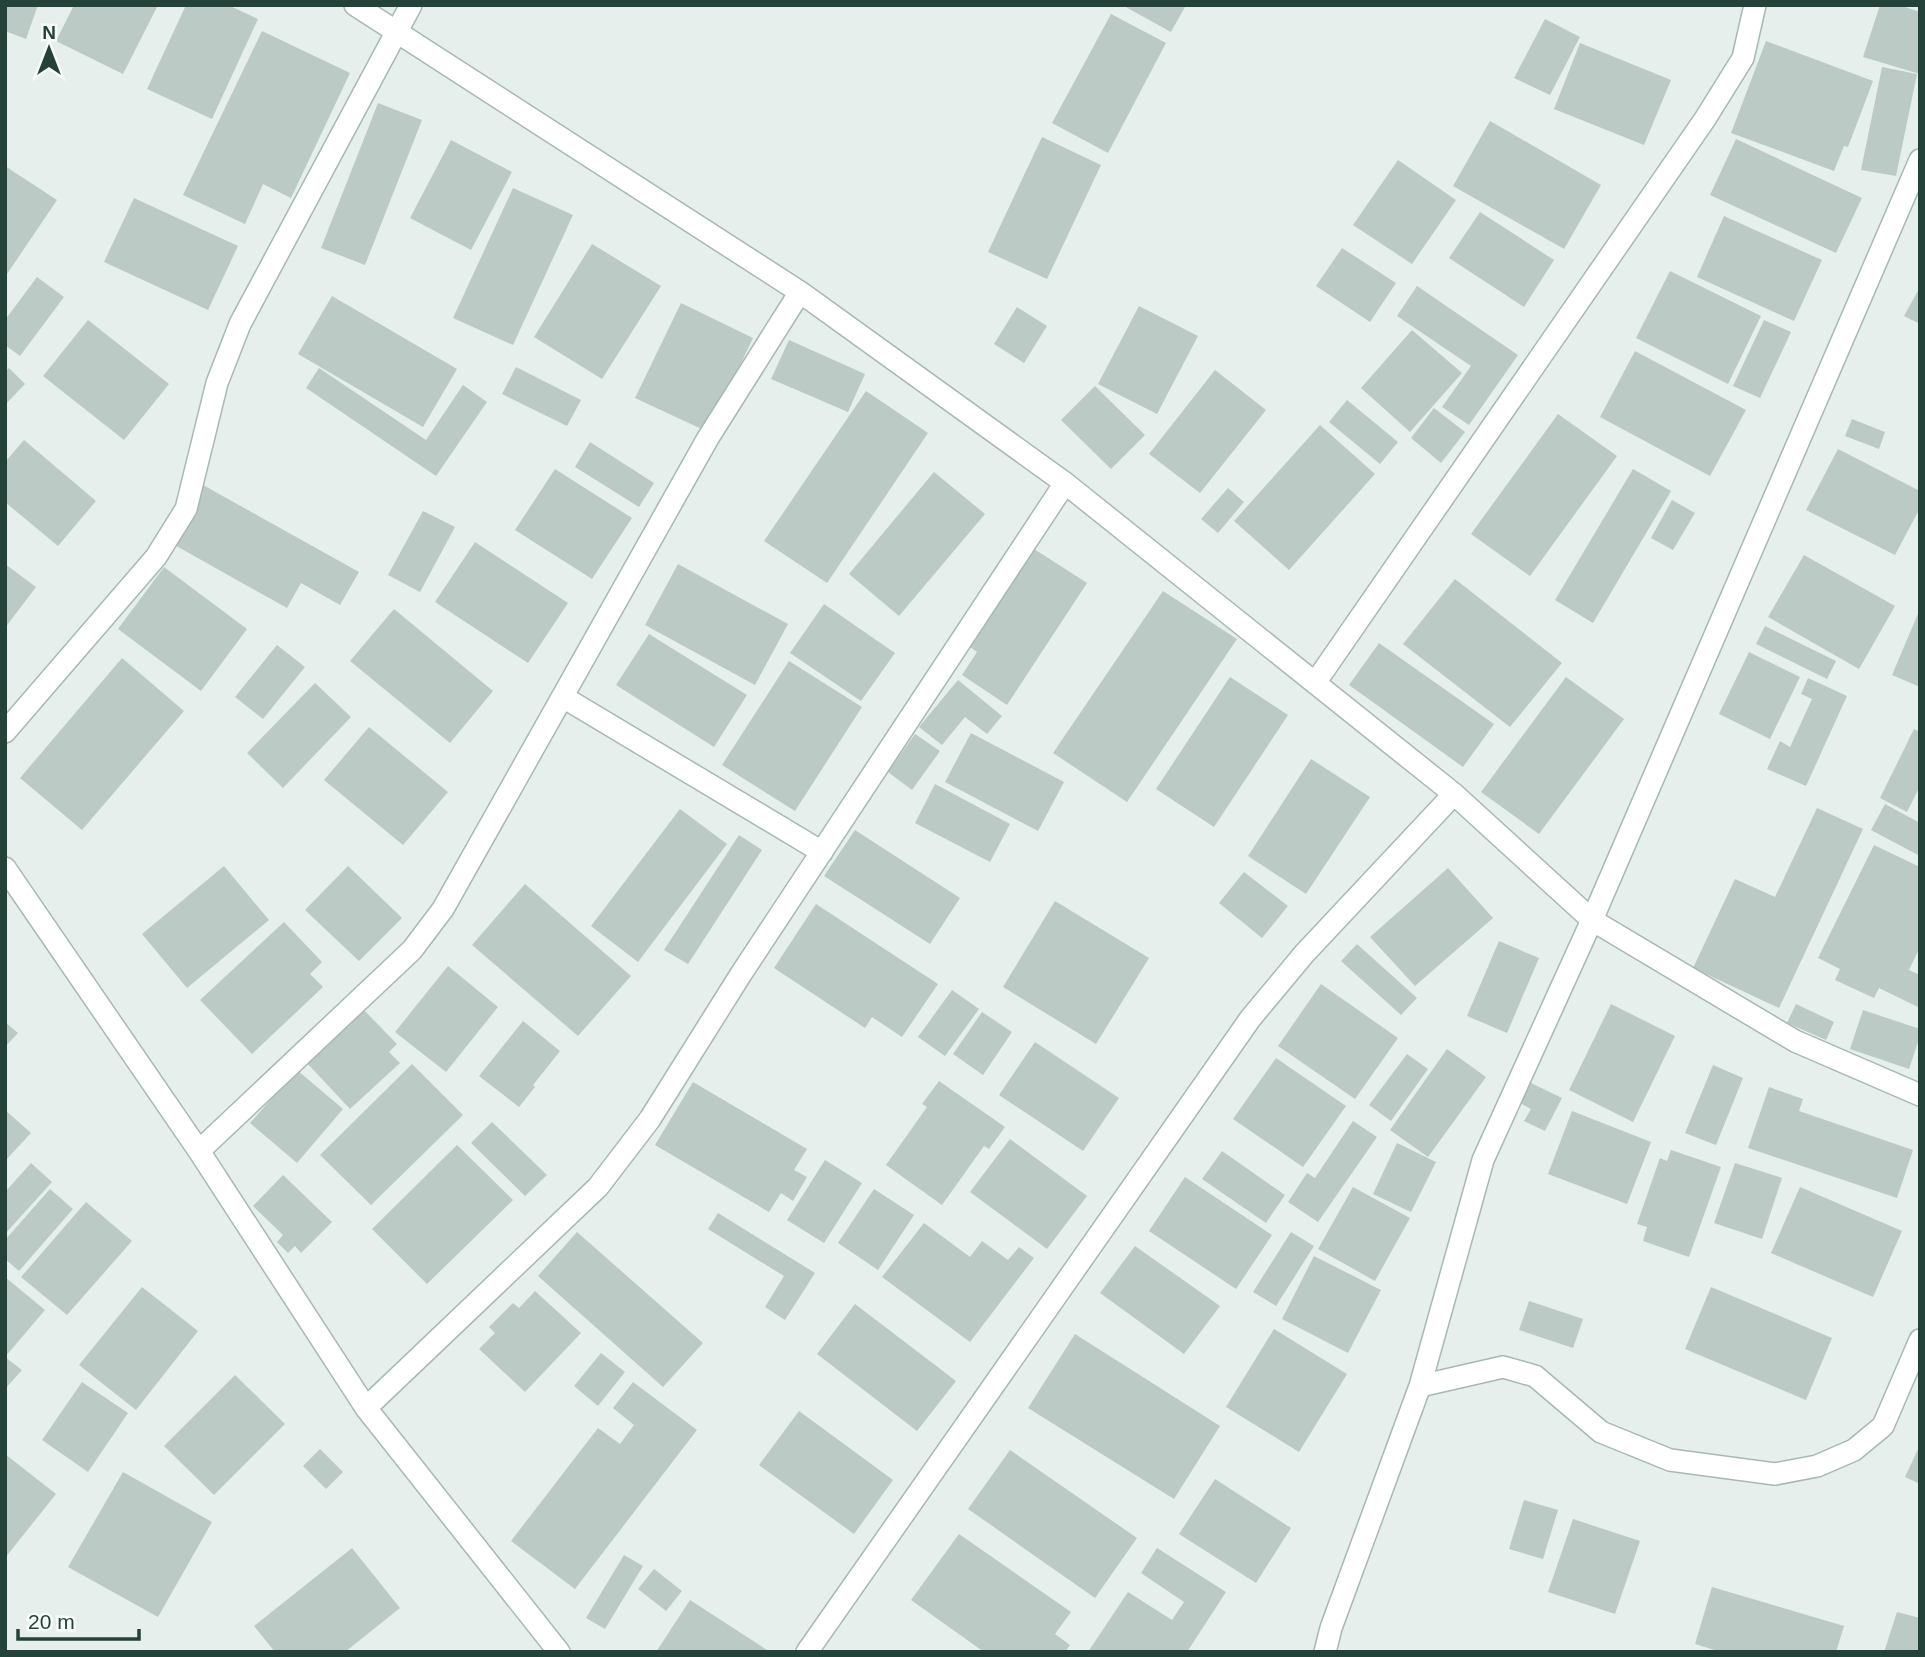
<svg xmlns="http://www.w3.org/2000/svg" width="1925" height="1657" viewBox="0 0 1925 1657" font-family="Helvetica,sans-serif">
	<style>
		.building { fill: #bbcac4 }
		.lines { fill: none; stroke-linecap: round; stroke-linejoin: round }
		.street-casing { stroke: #a8b8b2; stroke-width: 24 }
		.street { stroke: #fff; stroke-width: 21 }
	</style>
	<rect width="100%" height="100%" fill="#e6efeb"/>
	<path class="building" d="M5 5H38L26 39 5 31Z
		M74 5H158L123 74 56 41Z
		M186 5H228L258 19 212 119 147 89Z
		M1122 5H1186L1171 32Z
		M1880 5H1899L1920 12V74L1863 57Z
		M1111 14 1166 43 1108 153 1052 123Z
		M1545 19 1580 37 1550 95 1514 78Z
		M262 31 350 73 291 198 263 184 245 224 183 195Z
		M1766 41 1873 81 1848 147 1844 146 1834 171 1731 133Z
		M1580 43 1671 80 1644 145 1554 109Z
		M1882 67 1917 74 1896 176 1861 170Z
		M378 103 422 120 365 265 321 248Z
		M1490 121 1601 185 1564 249 1453 186Z
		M1042 137 1101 165 1047 279 988 252Z
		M1736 139 1862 198 1836 253 1710 195Z
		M451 140 512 172 471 250 410 218Z
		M1398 160 1456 200 1412 264 1353 225Z
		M5 166 57 200 5 277Z
		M513 188 573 215 513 345 453 318Z
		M134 198 238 246 208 310 104 262Z
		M1480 212 1554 260 1524 307 1449 258Z
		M1724 216 1822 260 1794 321 1697 277Z
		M592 244 661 286 602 379 534 337Z
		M1342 248 1396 283 1370 322 1316 286Z
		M1670 271 1761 316 1728 384 1636 338Z
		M37 277 64 297 20 356 5 345V320Z
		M1417 286 1518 355 1469 425 1442 407 1471 366 1397 316Z
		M1920 287V324L1904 316Z
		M332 296 457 369 423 427 298 354Z
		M681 303 753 338 708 432 635 398Z
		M1139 306 1198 336 1157 414 1098 384Z
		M1017 307 1047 326 1024 363 994 344Z
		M88 320 169 384 124 440 43 376Z
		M1764 320 1791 332 1760 398 1733 386Z
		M1412 330 1462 373 1410 432 1361 388Z
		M789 340 865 374 848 412 771 379Z
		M1635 351 1746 410 1710 476 1600 417Z
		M516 367 581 400 567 426 502 394Z
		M9 368 25 384 5 405V372Z
		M319 368 426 440 463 385 487 402 436 476 306 388Z
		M1215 370 1266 410 1200 493 1149 454Z
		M1095 386 1145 435 1111 469 1061 420Z
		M866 391 928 433 827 583 764 541Z
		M1347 400 1398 442 1380 464 1329 422Z
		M1434 408 1465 432 1441 463 1411 438Z
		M1558 414 1617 456 1530 576 1471 534Z
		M1852 419 1885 432 1879 449 1845 436Z
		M1320 425 1375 474 1289 570 1234 521Z
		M24 440 96 501 58 546 5 502V462Z
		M590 442 654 483 639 507 575 467Z
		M1838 449 1920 491V508L1895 555 1806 510Z
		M555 469 632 518 592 579 515 530Z
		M1633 469 1671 491 1593 623 1555 600Z
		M934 472 985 514 899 616 849 574Z
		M203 485 359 572 340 605 301 583 287 608 171 543Z
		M1228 488 1244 502 1218 533 1201 519Z
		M1672 500 1695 513 1673 550 1651 538Z
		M423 511 455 527 420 592 388 575Z
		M475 542 568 603 528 663 435 602Z
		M1031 547 1087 583 1007 705 962 675 977 652 967 645Z
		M1804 555 1895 606 1859 669 1768 617Z
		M5 564 36 587 5 628Z
		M678 564 788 624 755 685 645 625Z
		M164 567 247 629 201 691 118 629Z
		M1455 579 1562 663 1510 727 1403 644Z
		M1163 591 1237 639 1127 802 1053 753Z
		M824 604 895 653 861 701 790 653Z
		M394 609 493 691 450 743 350 661Z
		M1920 609V687L1892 675Z
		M1765 626 1836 661 1827 679 1756 644Z
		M649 634 747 695 714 747 616 685Z
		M1379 643 1494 724 1463 767 1349 685Z
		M277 645 305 667 263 719 235 697Z
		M1749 652 1800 677 1770 739 1719 714Z
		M122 658 184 711 82 830 20 778Z
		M789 661 862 707 795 811 722 765Z
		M1230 677 1288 715 1214 827 1156 789Z
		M1566 677 1624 719 1539 834 1481 792Z
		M1808 678 1847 696 1806 786 1767 769 1780 741 1790 747 1812 699 1801 694Z
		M958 680 1002 716 987 734 965 717 942 745 919 727Z
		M315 683 351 717 283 788 247 753Z
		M369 727 448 792 403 845 324 780Z
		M1914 729 1920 732V786L1907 812 1880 798Z
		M971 733 1064 782 1038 831 945 782Z
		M915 734 940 751 912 790 888 772Z
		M1311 759 1370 797 1306 894 1248 856Z
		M935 784 1010 824 990 862 915 823Z
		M1885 804 1920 823V856L1871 830Z
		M1817 808 1863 829 1779 1008 1693 968 1735 879 1775 897Z
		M680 809 727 844 638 962 591 926Z
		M855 830 960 898 930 944 824 876Z
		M739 835 762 850 688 964 664 950Z
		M1874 845 1920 867V947L1909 970 1920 975V1008L1879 988 1874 998 1835 980 1840 969 1818 958Z
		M224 866 269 920 187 988 142 934Z
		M348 866 402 918 359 961 305 910Z
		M1448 868 1493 918 1415 986 1370 937Z
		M1244 872 1288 906 1262 938 1219 903Z
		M525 884 631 976 578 1036 472 945Z
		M1055 901 1149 958 1096 1044 1003 987Z
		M816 904 938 984 902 1037 872 1017 865 1028 774 968Z
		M284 922 322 962 310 974 323 987 252 1054 200 1000Z
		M1499 941 1539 958 1507 1033 1467 1016Z
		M1357 944 1417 998 1401 1015 1341 961Z
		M448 966 498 1007 446 1072 395 1032Z
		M1321 984 1398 1038 1355 1099 1278 1046Z
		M952 990 979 1009 945 1056 918 1037Z
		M1611 1004 1675 1036 1633 1122 1569 1090Z
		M1796 1004 1834 1022 1826 1040 1787 1023Z
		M363 1009 397 1044 389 1052 400 1063 350 1109 306 1062Z
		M1863 1010 1920 1029V1036L1909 1069 1850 1049Z
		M982 1012 1012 1032 983 1075 953 1054Z
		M523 1021 560 1051 533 1085 535 1087 519 1107 479 1076Z
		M5 1022 18 1033 5 1047Z
		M1035 1042 1119 1098 1083 1151 999 1095Z
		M1447 1049 1486 1077 1428 1157 1390 1130Z
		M1407 1054 1428 1069 1391 1121 1369 1105Z
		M1276 1058 1346 1106 1303 1167 1233 1119Z
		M412 1064 463 1115 371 1205 320 1155Z
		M1713 1065 1743 1078 1716 1145 1685 1133Z
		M297 1070 343 1109 297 1163 250 1123Z
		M939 1081 1005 1127 989 1149 984 1146 942 1205 886 1165 927 1107 922 1104Z
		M693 1082 807 1149 794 1170 807 1177 793 1201 781 1193 769 1212 655 1145Z
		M1531 1083 1562 1098 1545 1131 1524 1121 1531 1109 1520 1103Z
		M1769 1087 1803 1099 1799 1111 1913 1150 1897 1198 1748 1148Z
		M5 1110 31 1133 5 1161Z
		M1572 1111 1651 1142 1627 1204 1548 1174Z
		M1353 1121 1377 1137 1318 1222 1288 1202 1307 1173 1315 1178Z
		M492 1122 547 1175 525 1196 471 1143Z
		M1010 1139 1087 1196 1047 1249 970 1192Z
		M1397 1143 1436 1162 1411 1212 1373 1194Z
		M457 1145 513 1200 427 1284 372 1229Z
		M1671 1150 1721 1167 1689 1257 1643 1241 1647 1227 1637 1224 1660 1158 1667 1161Z
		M1222 1151 1285 1195 1266 1223 1202 1179Z
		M825 1160 862 1183 824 1243 787 1220Z
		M31 1163 52 1182 5 1234V1192Z
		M1735 1163 1782 1178 1762 1239 1714 1223Z
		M283 1175 332 1222 301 1253 295 1246 288 1253 277 1242 283 1235 253 1206Z
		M1185 1177 1272 1235 1236 1289 1149 1231Z
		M1353 1187 1410 1218 1375 1281 1318 1249Z
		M1800 1187 1902 1231 1873 1297 1771 1253Z
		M50 1189 73 1209 19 1271 5 1259V1240Z
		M874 1189 914 1215 878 1270 838 1243Z
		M86 1202 132 1241 67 1315 21 1277Z
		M718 1213 815 1273 785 1320 765 1307 784 1276 708 1229Z
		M924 1223 970 1257 982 1241 1008 1260 1019 1247 1034 1258 970 1342 882 1277Z
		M577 1232 703 1343 663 1387 538 1276Z
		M1291 1232 1314 1246 1276 1306 1253 1292Z
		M1135 1246 1220 1306 1184 1354 1100 1293Z
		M1314 1256 1381 1290 1348 1353 1282 1319Z
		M5 1277 45 1310 5 1357Z
		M142 1287 198 1331 136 1410 79 1365Z
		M1711 1287 1832 1338 1806 1400 1685 1349Z
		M535 1291 581 1333 525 1392 479 1349 495 1333 489 1327 513 1303 519 1308Z
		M1529 1301 1583 1319 1573 1348 1519 1330Z
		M855 1304 956 1381 917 1431 817 1354Z
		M1274 1329 1347 1374 1299 1452 1226 1407Z
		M1075 1334 1220 1426 1174 1499 1028 1408Z
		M601 1353 625 1372 598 1406 574 1386Z
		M5 1357 22 1370 5 1389Z
		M235 1375 285 1424 214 1495 164 1446Z
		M82 1382 128 1413 88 1472 42 1440Z
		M633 1382 697 1430 575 1589 511 1541 598 1428 620 1444 634 1425 613 1408Z
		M799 1411 893 1480 854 1534 759 1465Z
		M1920 1445V1484L1905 1477Z
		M320 1449 343 1472 326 1489 303 1466Z
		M1010 1450 1137 1538 1095 1598 968 1509Z
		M5 1454 56 1494 5 1558Z
		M123 1472 212 1522 158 1617 68 1567Z
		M1215 1479 1291 1528 1256 1583 1179 1534Z
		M1524 1500 1558 1510 1543 1559 1509 1549Z
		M1573 1519 1640 1541 1615 1614 1548 1592Z
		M959 1534 1071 1612 1055 1634 1070 1645 1065 1652H984L911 1600Z
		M352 1548 400 1608 345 1652H275L254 1626Z
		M1157 1548 1226 1592 1187 1652H1088L1128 1592 1172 1620 1184 1602 1141 1573Z
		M624 1555 643 1566 605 1629 586 1618Z
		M654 1569 682 1591 666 1611 638 1589Z
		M1712 1587 1844 1626 1836 1652H1721L1695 1644Z
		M690 1600 770 1652H656Z
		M1897 1612 1920 1618V1652H1884Z"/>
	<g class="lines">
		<defs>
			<path id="street" d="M355 5 800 292 1065 483 1454 794 1592 920 1795 1041 1920 1095
				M1315 683 1705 119 1743 58 1755 5
				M563 697 822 852
				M5 732 156 557 186 509 217 383 240 324 411 5
				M5 868 199 1151 366 1408 559 1652
				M199 1151 412 950 443 909 708 438 800 292
				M1420 1386 1503 1367 1535 1376 1601 1432 1670 1460 1775 1474 1817 1466 1854 1450 1883 1426 1920 1340
				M366 1408 598 1187 650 1119 741 974 1065 483
				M807 1652 1250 1019 1304 954 1454 794
				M1325 1652 1331 1628 1420 1386 1483 1160 1592 920 1920 160"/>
		</defs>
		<use href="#street" class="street-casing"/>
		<use href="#street" class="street"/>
	</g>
	<rect width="1925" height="1657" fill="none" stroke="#24423a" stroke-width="14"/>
	<g transform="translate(49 49)" stroke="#f7fbf9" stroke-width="5" paint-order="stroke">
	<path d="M0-5L12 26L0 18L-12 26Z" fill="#24423a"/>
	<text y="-10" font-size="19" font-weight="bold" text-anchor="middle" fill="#24423a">N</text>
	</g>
	<path d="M18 1629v10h121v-10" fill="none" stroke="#24423a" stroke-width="3.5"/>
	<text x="28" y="1629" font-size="21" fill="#24423a" stroke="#f7fbf9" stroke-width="5" paint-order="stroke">20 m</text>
</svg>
